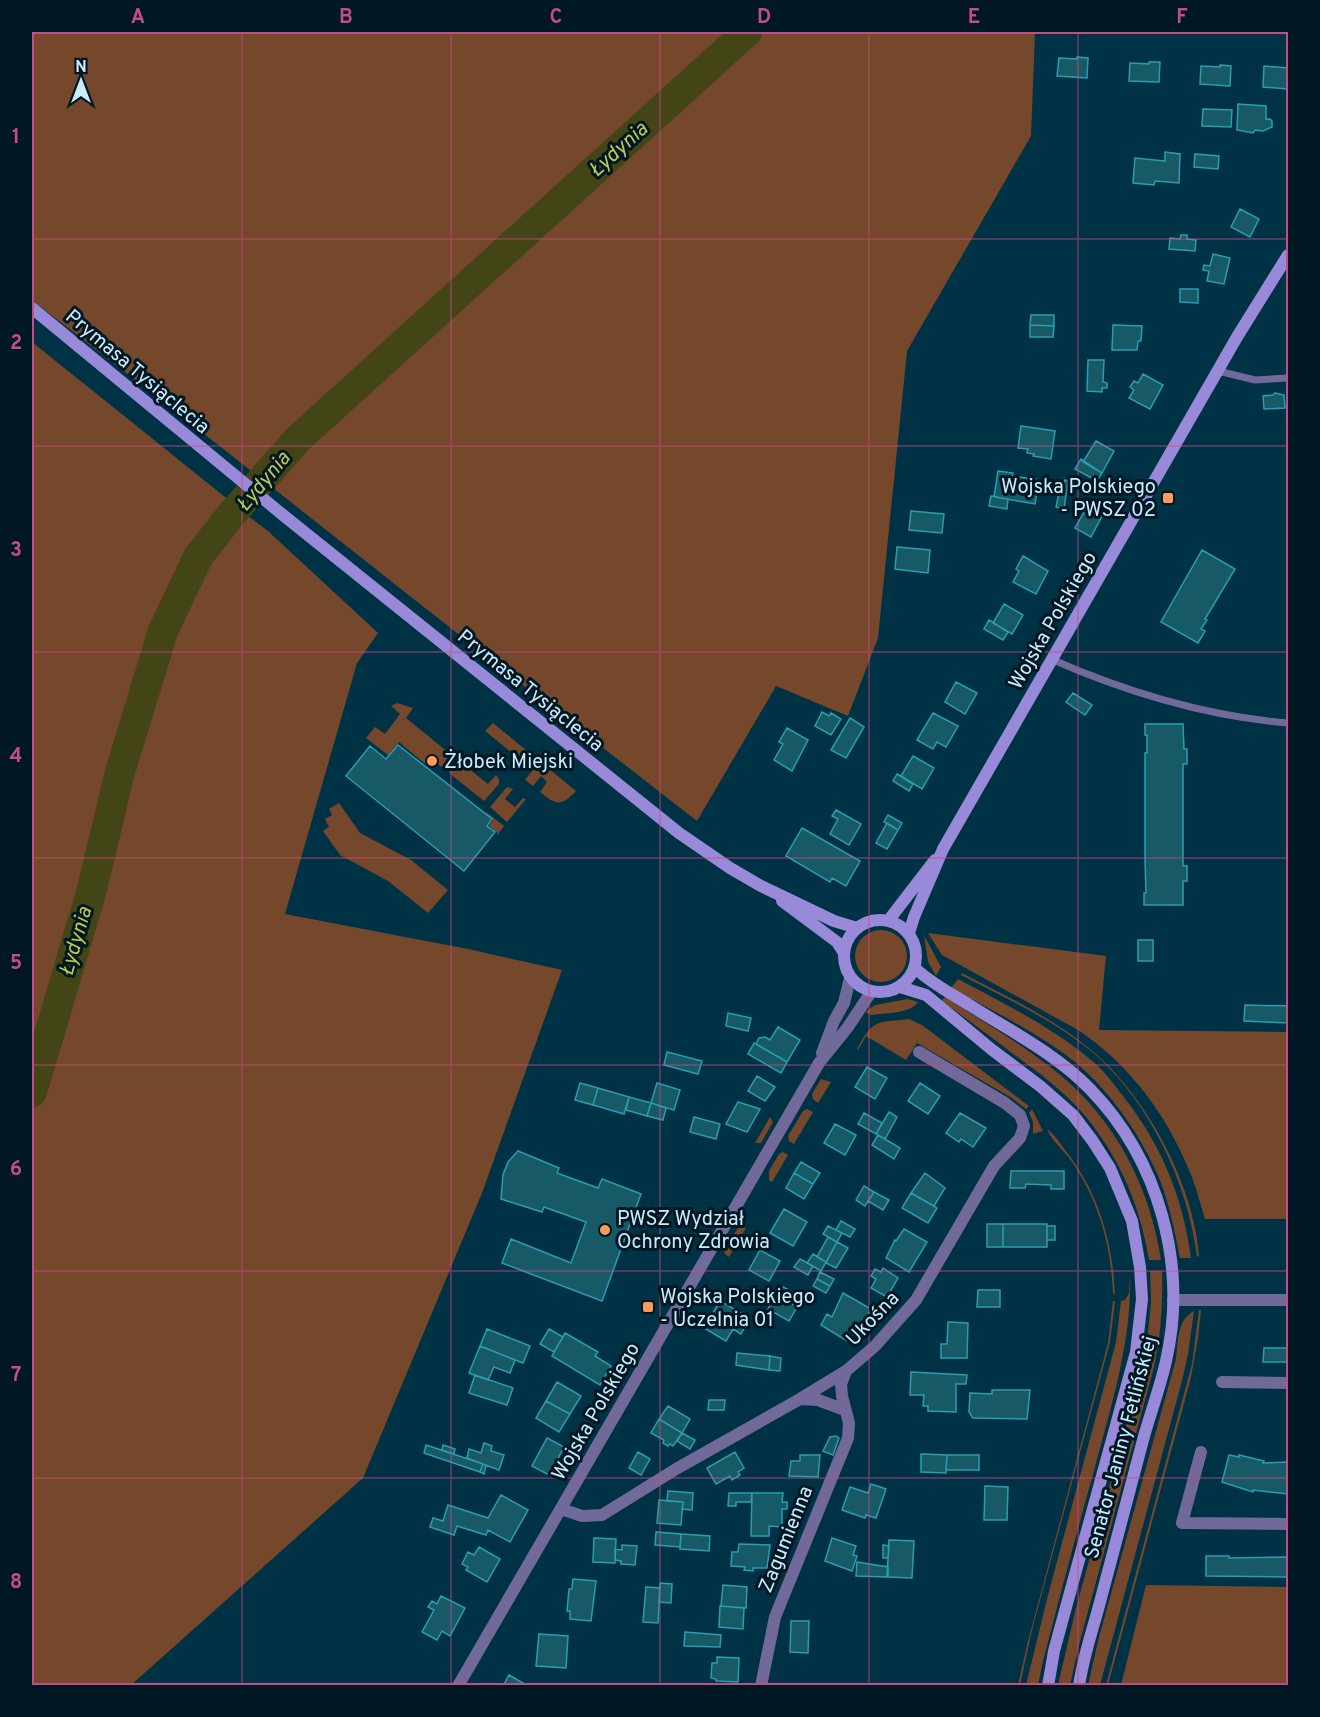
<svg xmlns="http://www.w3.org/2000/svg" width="1320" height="1717" viewBox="0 0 1320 1717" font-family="Overpass,sans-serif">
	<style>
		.green { fill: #75482b }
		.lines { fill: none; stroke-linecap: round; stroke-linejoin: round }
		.river { stroke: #434517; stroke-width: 30 }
		.building { fill: #175965; stroke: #2a9db1; stroke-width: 1.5 }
		.service { stroke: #72699b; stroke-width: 7 }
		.minor { stroke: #72699b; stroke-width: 12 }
		.tertiary { stroke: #72699b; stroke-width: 12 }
		.secondary { stroke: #998ad9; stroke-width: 12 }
		.grid { fill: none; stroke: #c44d83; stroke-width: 1.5; stroke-opacity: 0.55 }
		.poi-dot { fill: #ff9b5a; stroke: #001824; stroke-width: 2 }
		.labels { text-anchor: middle; stroke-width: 6; stroke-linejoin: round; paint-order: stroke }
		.street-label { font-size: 20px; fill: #ccebfc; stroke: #001824 }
		.poi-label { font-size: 20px; fill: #ccebfc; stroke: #001824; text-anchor: start }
		.water-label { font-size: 21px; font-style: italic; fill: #c2c953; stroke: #001824 }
		.neatline { fill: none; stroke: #c44d83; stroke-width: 2 }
		.grid-label { font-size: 20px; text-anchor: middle; font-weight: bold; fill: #c44d83 }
	</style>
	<rect width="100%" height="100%" fill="#003246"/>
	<path class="green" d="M32 32H1035L1031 136 907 351 878 638 848 716 776 686 697 821C474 648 255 472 32 300Z
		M32 342 235 505 230 515 240 510 268 531 378 633 357 663 285 914 468 949 562 970 482 1193 363 1478 131 1685H32Z
		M397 703 413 708 406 718 454 757 445 769 435 762 430 768 399 742 389 756 366 738 375 727 385 734 400 714 391 706Z
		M493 723 576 791C561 807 556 805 540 792L547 782 541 776 533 786 525 780 533 770 485 731Z
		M459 761 488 784 496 775 499 779V784L484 801 449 773Z
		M507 787 513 789 505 799 515 807 523 798 526 799 507 822 490 807Z
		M339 803 360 833 411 860 448 890 428 913 388 881 340 855 323 831 329 827 325 819 332 815 329 809Z
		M486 812 504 826 497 835V832L489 826 493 820 485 813Z
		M855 956a26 26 0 1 1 52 0a26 26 0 1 1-52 0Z
		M928 933 1106 956 1099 1030 1288 1032V1219H1205C1200 1203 1196 1186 1189 1170 1166 1114 1129 1064 1078 1030L942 955Z
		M924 935 941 967 936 976 928 962Z
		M962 973C1006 996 1053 1018 1091 1050 1146 1095 1194 1185 1199 1256L1197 1257C1188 1183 1149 1100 1091 1051 1052 1019 1005 998 961 975Z
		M958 979C1003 1003 1050 1026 1090 1059 1103 1069 1113 1083 1123 1096 1161 1144 1183 1197 1191 1258H1180C1175 1233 1170 1207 1161 1183 1143 1137 1106 1084 1066 1055 1030 1029 990 1009 951 988Z
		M945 997C983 1022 1024 1045 1059 1074 1116 1121 1150 1187 1161 1260H1149C1141 1212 1125 1170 1096 1130 1075 1099 1042 1075 1012 1053 988 1035 965 1017 941 1001Z
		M908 999 918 1002C910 1014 885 1013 871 1015L865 1012 875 1005Z
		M909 1019 922 1025 1029 1106 1026 1109 1012 1098 917 1043 906 1060 866 1036 858 1050 857 1049C874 1018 876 1023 909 1019Z
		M821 1079 831 1082 818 1103 813 1099 812 1094Z
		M807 1109 813 1112 794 1144 789 1141 788 1136 803 1111Z
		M1032 1109 1043 1131 1033 1134V1122L1029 1113Z
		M770 1117 773 1122 761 1143H755Z
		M1047 1129C1054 1134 1060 1143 1065 1150 1098 1191 1113 1242 1115 1295L1113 1293C1111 1247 1100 1205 1075 1166 1067 1153 1052 1142 1047 1129Z
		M783 1152 788 1155 772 1182 769 1180V1171L779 1154Z
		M743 1227 746 1228 729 1257 725 1254 724 1250 738 1228Z
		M1150 1271H1162C1163 1304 1161 1334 1154 1367L1079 1645 1070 1685H1058L1075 1612 1146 1352 1151 1302Z
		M1130 1274C1132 1340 1112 1403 1095 1467 1077 1531 1060 1596 1043 1661L1038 1685H1026L1048 1595 1116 1342 1121 1301 1125 1300 1129 1293Z
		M1113 1301H1115L1110 1342 1032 1630 1020 1685H1018L1028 1641 1108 1343Z
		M1199 1310H1201L1198 1338 1191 1377 1108 1685H1106L1192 1364Z
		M1194 1311 1188 1354 1183 1377 1100 1685H1088L1099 1637 1176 1359C1178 1341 1177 1320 1194 1311Z
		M1146 1585 1288 1587V1685H1121Z"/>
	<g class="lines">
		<path class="river" d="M32 1092 91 893 120 772 163 631 198 557 230 516 298 439 747 32"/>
	</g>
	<path class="building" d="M1077 57 1088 58 1087 78 1057 76 1059 58 1077 59Z
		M1149 62H1160L1159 82 1129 81 1130 63 1149 64Z
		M1220 65 1231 66 1230 86 1200 84 1201 66 1220 67Z
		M1264 66 1288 68V89L1263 87Z
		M1238 104 1266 106V119H1270L1272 121V127L1263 131 1255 130 1253 133 1237 130Z
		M1203 109 1232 110 1231 127 1202 126Z
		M1165 152 1180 154 1179 183 1155 181 1154 185 1133 183 1135 158 1165 161Z
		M1195 154 1219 156 1218 169 1194 167Z
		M1240 209 1259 219 1250 237 1231 227Z
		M1181 235H1187V239L1196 240 1195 251 1169 249 1170 238 1180 239Z
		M1213 254 1230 258 1224 284 1207 281 1209 271 1203 270 1204 265 1210 266Z
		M1180 289H1198V303L1180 302Z
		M1031 315H1054V326L1030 325Z
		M1030 325 1054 326 1053 337H1030Z
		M1113 325 1142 326 1141 341H1138L1137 350H1112Z
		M1088 360H1104L1103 382 1107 383V388H1102V392L1087 391Z
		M1143 374 1163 385 1150 409 1129 398 1134 390 1130 387 1134 381 1138 383Z
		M1275 393 1284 395 1285 408 1264 409 1263 396 1273 395Z
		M1021 426 1055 431 1051 459 1033 456 1034 454 1027 453 1028 449 1018 448Z
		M1096 441 1114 451 1102 473 1083 462Z
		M1081 459 1102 473 1097 481 1075 469Z
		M998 471 1013 473 1012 476 1039 480 1035 504 994 497Z
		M1065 480 1068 481 1064 509 1056 507 1061 484 1064 485Z
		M991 496 1008 499 1007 509 989 506Z
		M1087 507 1102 516 1091 537 1075 528Z
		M911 511 944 514 942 533 909 530Z
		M897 547 930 550 928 573 895 569Z
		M1202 550 1235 569 1205 619 1207 620 1201 629 1205 631 1198 643 1161 622Z
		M1023 556 1048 571 1036 594 1013 582 1019 571 1016 569Z
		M1004 604 1023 615 1012 634 993 623Z
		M989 620 1008 632 1003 640 984 629Z
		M956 682 977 693 965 714 945 702Z
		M1073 693 1092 705 1085 715 1066 702Z
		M822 712 829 716 831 713 841 719 831 735 815 726Z
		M933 713 958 726 946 747 937 742 933 749 917 740Z
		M850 718 864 727 846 758 831 750Z
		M1145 724H1183L1184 749H1187V764H1183V866H1187V881H1183V905H1144V893H1146L1145 859V753H1147V735H1145Z
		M787 728 808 740 792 771 774 760 783 744 779 742Z
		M398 745 492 819 487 826 495 832 464 871 346 776 370 746 386 759Z
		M913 756 934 768 922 789 901 776Z
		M897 774 913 784 909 791 893 781Z
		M836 810 861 824 849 845 830 834 838 819 832 816Z
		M888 815 902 823 898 830 884 822Z
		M887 823 898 830 887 849 876 843Z
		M802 828 860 861 846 886 832 878 830 882 786 856Z
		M1138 940H1153V961H1138Z
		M1245 1005 1288 1006V1023L1244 1021Z
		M728 1013 751 1018 748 1031 726 1026Z
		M778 1027 800 1040 787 1062 756 1044 759 1038 765 1037 770 1040Z
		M754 1043 787 1062 781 1073 748 1054Z
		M667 1052 702 1061 698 1074 664 1065Z
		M867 1067 887 1078 875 1099 855 1087Z
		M757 1076 775 1087 765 1101 748 1091Z
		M580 1083 598 1088 593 1105 575 1100Z
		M657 1083 680 1090 674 1110 651 1103Z
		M920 1083 940 1096 928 1114 908 1101Z
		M598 1088 629 1097 624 1114 593 1105Z
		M629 1097 651 1103 647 1116 626 1110Z
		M738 1102 760 1109 747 1132 726 1124Z
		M651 1103 666 1108 663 1120 647 1116Z
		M889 1112 897 1117 885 1139 876 1134Z
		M864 1113 882 1123 876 1134 858 1124Z
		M960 1113 986 1128 973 1147 961 1139 959 1142 946 1133Z
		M694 1117 720 1124 716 1139 690 1132Z
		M835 1124 856 1135 845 1155 824 1143Z
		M878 1135 900 1148 894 1159 872 1145Z
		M518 1151 559 1168 557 1173 598 1188 602 1179 641 1194 602 1301 502 1263 511 1239 571 1263 586 1222 544 1207 542 1212 501 1199 503 1175 508 1162Z
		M801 1162 820 1173 813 1184 794 1173Z
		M1011 1171H1064V1189H1051V1185L1026 1184 1025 1188H1010Z
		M794 1173 813 1184 804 1199 786 1188Z
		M925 1173 945 1188 934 1206 911 1193Z
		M864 1186 874 1192 865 1206 856 1200Z
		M874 1192 889 1200 883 1210 868 1201Z
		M911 1193 937 1208 928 1223 902 1208Z
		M784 1209 807 1222 793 1246 770 1233Z
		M841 1221 855 1229 850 1237 836 1230Z
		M987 1224H1003V1247H987Z
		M1003 1224H1047V1247H1003Z
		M828 1226 842 1233 837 1242 823 1234Z
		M1047 1226H1055V1240H1047Z
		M904 1229 927 1242 909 1272 886 1258 895 1240 896 1241Z
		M828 1237 837 1242 826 1262 817 1257Z
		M837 1242 848 1248 836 1268 826 1263Z
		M760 1250 780 1261 769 1281 749 1270Z
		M813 1254 826 1262 821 1271 807 1263Z
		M800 1259 813 1266 808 1275 794 1267Z
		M883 1268 898 1278 887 1297 871 1288 876 1279 871 1276 875 1269 881 1272Z
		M820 1272 834 1279 830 1286 817 1279Z
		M817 1279 830 1286 826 1293 813 1286Z
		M783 1287 804 1298 798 1307 778 1296Z
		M978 1290H1000V1307H977Z
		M843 1293 871 1309 864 1323 862 1322 856 1332 847 1341 821 1325 827 1314 832 1317Z
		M776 1295 797 1307 789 1321 768 1309Z
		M720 1301 750 1318 741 1334 733 1329 726 1341 704 1328Z
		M948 1322 968 1323 967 1358H941V1344H947Z
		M487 1329 530 1346 523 1363 480 1346Z
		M549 1329 563 1337 554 1352 540 1344Z
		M565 1333 598 1352 595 1356 611 1366 600 1385 552 1356Z
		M480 1346 515 1360 510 1373 494 1367 488 1380 469 1373Z
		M1264 1348H1288V1362H1263Z
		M737 1353 770 1356 769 1370 736 1365Z
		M770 1356 781 1358 780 1371 769 1370Z
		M911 1372 967 1375 966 1384H956V1412L928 1411V1406H923L924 1395H910Z
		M475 1375 513 1388 507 1405 469 1393Z
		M557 1382 581 1396 570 1414 546 1401Z
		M992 1390H1030L1027 1419 973 1418 969 1412 970 1393 992 1394Z
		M709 1400H725L724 1410H708Z
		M546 1401 570 1414 559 1432 536 1418Z
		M668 1406 690 1419 682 1433 659 1419Z
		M659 1419 682 1433 673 1446 670 1444 668 1446 663 1443 664 1440 651 1433Z
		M682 1433 695 1440 690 1449 677 1441Z
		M836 1436 839 1438 833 1455 823 1451 830 1437Z
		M547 1438 564 1447 549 1475 532 1466Z
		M484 1443 492 1446 491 1451 504 1455 499 1470 467 1458 469 1449 481 1453Z
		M426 1445 483 1464 480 1472 424 1453Z
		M443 1445 455 1449 454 1454 442 1450Z
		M638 1452 650 1459 641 1475 629 1468Z
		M735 1452 744 1468 738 1472 740 1475 732 1480 730 1476 716 1484 707 1468Z
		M921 1454 947 1455 946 1473 921 1472Z
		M800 1455H820L818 1477 789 1476 791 1461H800Z
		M947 1455H979V1470H946Z
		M1229 1455 1239 1457V1455L1264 1461 1263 1463 1288 1462V1494L1253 1490V1492L1222 1482Z
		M483 1464 486 1465 484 1474 480 1472Z
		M871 1484 886 1489 876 1518 866 1515 865 1518 842 1510 850 1487 868 1493Z
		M985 1486 1008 1487 1007 1520H984Z
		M668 1491 693 1493 692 1510 682 1509 683 1502 667 1501Z
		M729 1493H752L751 1502H736V1506H728Z
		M752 1493H783L782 1502H787V1509H782V1527L769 1526V1536H751Z
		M501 1495 528 1510 510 1542 488 1530 486 1535 457 1526 454 1535 430 1527 433 1518 443 1521 448 1505 488 1518Z
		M659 1500 683 1502 681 1525 657 1523Z
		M656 1532 681 1534 680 1547 655 1545Z
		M681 1534 710 1536 709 1551 680 1549Z
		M594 1538 616 1539 615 1563 593 1562Z
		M832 1538 856 1546 853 1555 857 1556 852 1571 825 1561Z
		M889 1540 914 1541 912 1578 887 1577Z
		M739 1544 770 1545 767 1568H753V1571L744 1570 745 1567 731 1566 732 1552H738Z
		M622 1545 637 1546 635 1565 621 1564V1561L615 1560V1549L622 1550Z
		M883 1545 889 1546 888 1558H883Z
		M479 1547 500 1559 487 1582 466 1570 468 1567 462 1564 468 1552 474 1555Z
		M1206 1556H1229V1558L1288 1557V1577L1206 1576Z
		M857 1562 888 1567V1577L856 1576Z
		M573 1579 596 1581 591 1621 570 1619V1611H567L569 1589H572Z
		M660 1583 672 1584 671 1603 659 1602Z
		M723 1585 747 1587 746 1608 721 1606Z
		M646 1587 660 1588 658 1623 643 1622Z
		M441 1596 465 1608 450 1636 442 1631 437 1640 422 1632 434 1610 428 1607 432 1601 437 1604Z
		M720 1606 744 1608 743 1629 719 1627Z
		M791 1621H809L808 1653 790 1652Z
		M685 1632 721 1635 720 1647 684 1646Z
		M539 1634 568 1636 566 1668 536 1666Z
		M717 1657 739 1658 738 1682 716 1681V1679L711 1678 712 1663H717Z
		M509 1675 528 1686H503Z"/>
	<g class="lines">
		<path class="service" d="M1218 371 1255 380 1288 378
			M1051 659C1128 693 1205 716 1288 723"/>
		<path class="minor" d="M1173 1300H1288
			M1222 1382 1288 1383
			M801 1399 818 1400 845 1410
			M1201 1452 1182 1523 1288 1524
			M561 1509 582 1516 602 1515 676 1469 800 1399 846 1371 875 1346 916 1300 994 1166 1020 1138 1024 1126 1020 1115 1005 1103 919 1052
			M761 1686 775 1617 848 1438 849 1423 842 1396 841 1384 846 1371"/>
		<path class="tertiary" d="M822 1053 834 1021 844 1003 850 978
			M458 1686 819 1063 848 1027 871 992"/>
		<path class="secondary" d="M32 308 283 515 679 833 730 868 761 886 834 921 857 928
			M782 901 837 942 844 953
			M844 956a36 36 0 1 1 72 0a36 36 0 1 1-72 0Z
			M888 921 935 860
			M909 933 914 917 943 849 1237 337 1288 255
			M915 968C932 984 952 994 971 1006 1011 1031 1057 1055 1090 1089 1159 1160 1188 1265 1166 1361 1160 1388 1150 1414 1143 1440 1129 1494 1114 1548 1100 1602 1093 1629 1083 1657 1079 1686
			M900 987 926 995 991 1049 1040 1086 1073 1115 1092 1140 1110 1168 1132 1221 1140 1267 1142 1299 1136 1352 1054 1651 1048 1686"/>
	</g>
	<path class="grid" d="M242 32V1686M451 32V1686M660 32V1686M869 32V1686M1078 32V1686M32 239H1288M32 446H1288M32 652H1288M32 858H1288M32 1065H1288M32 1271H1288M32 1478H1288"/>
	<g class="poi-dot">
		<rect x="1162" y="492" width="12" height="12" rx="3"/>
		<circle cx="432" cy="761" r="6"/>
		<circle cx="605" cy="1230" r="6"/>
		<rect x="642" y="1301" width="12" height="12" rx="3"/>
	</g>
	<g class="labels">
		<g class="street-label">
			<text transform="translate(138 371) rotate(40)" y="7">Prymasa Tysiąclecia</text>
			<text transform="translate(1052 620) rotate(-60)" y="7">Wojska Polskiego</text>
			<text transform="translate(531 690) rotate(39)" y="7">Prymasa Tysiąclecia</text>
			<text transform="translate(872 1318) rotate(-46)" y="7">Ukośna</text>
			<text transform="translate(595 1411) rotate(-60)" y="7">Wojska Polskiego</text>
			<text transform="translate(1120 1447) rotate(-75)" y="7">Senator Janiny Fetlińskiej</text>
			<text transform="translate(785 1539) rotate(-68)" y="7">Zagumienna</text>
		</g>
		<g class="poi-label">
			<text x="1156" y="493" text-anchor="end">Wojska Polskiego<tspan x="1156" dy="23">- PWSZ 02</tspan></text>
			<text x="444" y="768">Żłobek Miejski</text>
			<text x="617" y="1225">PWSZ Wydział<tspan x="617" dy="23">Ochrony Zdrowia</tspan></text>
			<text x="660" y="1303">Wojska Polskiego<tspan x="660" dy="23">- Uczelnia 01</tspan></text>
		</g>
		<g class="water-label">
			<text transform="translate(618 149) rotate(-42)" y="7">Łydynia</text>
			<text transform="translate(263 481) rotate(-50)" y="7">Łydynia</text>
			<text transform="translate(75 941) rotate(-74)" y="7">Łydynia</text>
		</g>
	</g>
	<rect width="1320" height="1717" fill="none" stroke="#001824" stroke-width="66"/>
	<g transform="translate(81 81)" stroke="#001824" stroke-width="4.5" paint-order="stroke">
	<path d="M0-4.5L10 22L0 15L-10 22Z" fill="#ccebfc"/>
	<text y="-9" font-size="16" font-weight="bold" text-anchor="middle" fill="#ccebfc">N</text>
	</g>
	<rect x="33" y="33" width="1254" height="1651" class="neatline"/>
	<g class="grid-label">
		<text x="138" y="23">A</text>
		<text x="346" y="23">B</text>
		<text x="556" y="23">C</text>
		<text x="764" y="23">D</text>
		<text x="974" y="23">E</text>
		<text x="1182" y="23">F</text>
		<text x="16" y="143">1</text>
		<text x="16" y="349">2</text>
		<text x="16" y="556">3</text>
		<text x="16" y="762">4</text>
		<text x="16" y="969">5</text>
		<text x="16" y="1175">6</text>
		<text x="16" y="1381">7</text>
		<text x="16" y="1588">8</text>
	</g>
</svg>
